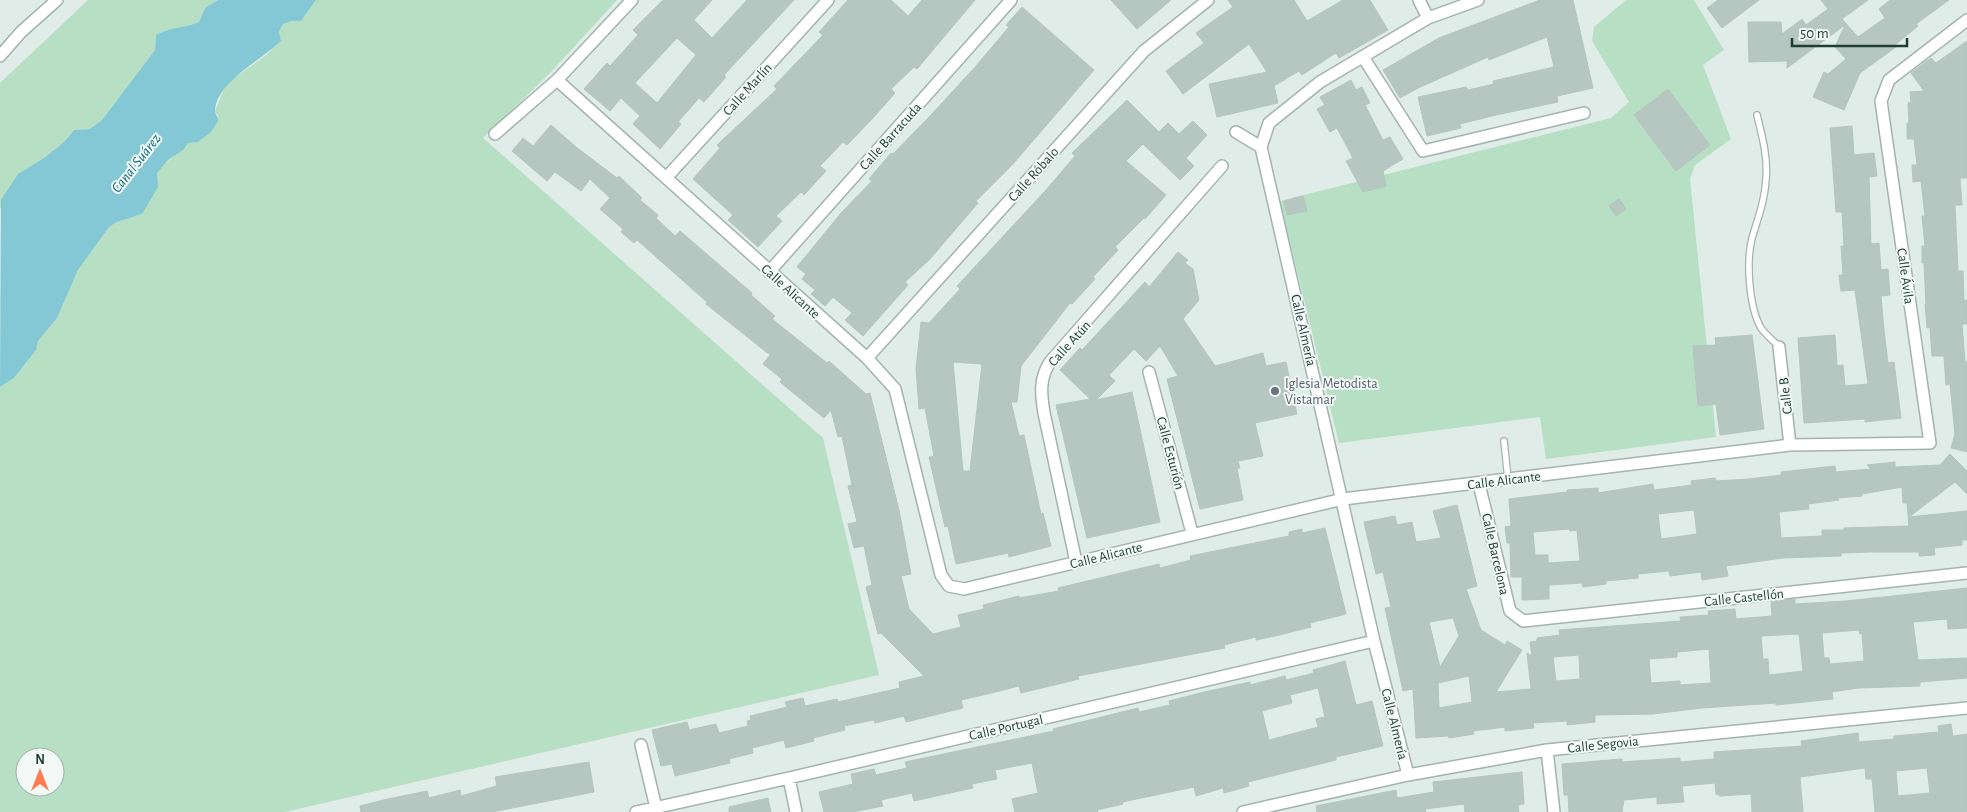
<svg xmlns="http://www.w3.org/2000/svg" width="1967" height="812" viewBox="0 0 1967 812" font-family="'Alegreya Sans',sans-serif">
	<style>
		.green { fill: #b7dfc3; fill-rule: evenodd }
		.water { fill: #84c7d5 }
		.building { fill: #b5c7c0; stroke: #b2c6be; fill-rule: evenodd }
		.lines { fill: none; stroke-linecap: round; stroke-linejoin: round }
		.service-casing { stroke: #a2b4ae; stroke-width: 8 }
		.minor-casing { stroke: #a2b4ae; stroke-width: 14 }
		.service { stroke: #fff; stroke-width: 5.5 }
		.minor { stroke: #fff; stroke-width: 11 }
		.worship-dot { fill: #6b7280; stroke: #f1f8f5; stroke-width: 2 }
		.labels { text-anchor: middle; stroke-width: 4; stroke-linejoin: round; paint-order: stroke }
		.street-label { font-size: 14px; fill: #1f3e36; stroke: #f1f8f5 }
		.worship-label { font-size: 14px; fill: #5b616d; stroke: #f1f8f5; text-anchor: start }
		.water-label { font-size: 15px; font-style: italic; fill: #166a7d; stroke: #f1f8f5 }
	</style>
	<rect width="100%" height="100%" fill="#e0ece7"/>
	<path class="green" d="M88 0H218L205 8 199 22C184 28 170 27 156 35L155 50 102 120 90 129 74 130 64 142 44 158 18 174 0 209V83Z
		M316 0H617L552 71 483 138 823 438 879 675 285 812H0V387L14 378 36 350 38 341 57 318 78 270 109 227 117 222 142 214C149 201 150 185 157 173 165 160 179 155 188 143 204 141 209 129 218 116L215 111 226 84 265 56 281 41 279 32 283 24 292 21H301ZM25 757H55V787H25Z
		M1626 0H1694L1724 50 1703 65 1731 139 1695 165 1690 179 1716 437 1546 459 1540 417 1339 443 1280 201 1611 118 1629 102 1592 41 1594 27Z"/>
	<path class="water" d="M218 0H316L301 21H292L283 24 279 32 281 41C261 60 217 82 215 110 215 114 218 117 218 121L211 132 198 142 188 143 183 150 168 160 157 173 158 187 142 214 117 222 109 227 78 270 57 318 38 341 36 350 14 378 0 387 1 200 18 174 44 158 64 142 74 130 90 129 102 120 155 50 156 35C170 27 184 28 199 22L205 8Z"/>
	<path class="building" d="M663 0H712L694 20 712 38 747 0H794L724 75 726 77 704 102 699 98 678 122 681 124 660 149 633 124 640 116 621 98 610 111 584 89 607 63 610 66 638 35 633 30ZM677 38 696 55 657 103 635 83Z
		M848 0H891L908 16 922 0H975L917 69 914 67 891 89 895 93 874 117 847 145 843 142 820 166 826 171 804 195 801 192 776 216 782 221 758 247 728 220 733 215 693 179 720 148 717 145 777 89 774 86 823 35 819 32Z
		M1111 0H1171L1137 29Z
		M1228 0H1294L1307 21 1343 0H1370L1388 30 1339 58 1336 53 1302 75 1299 71 1274 86 1278 103 1217 117 1209 84 1267 72 1249 44 1183 94 1166 71 1204 43 1196 33 1233 7Z
		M1540 0H1573L1593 88 1557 96 1558 102 1496 115 1460 124 1461 128 1427 136 1418 97 1466 87 1468 90 1494 84 1493 81 1554 67 1547 37 1489 60 1488 57 1418 88 1400 98 1383 70 1439 38Z
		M1718 0H1759L1722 28 1707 8Z
		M1821 0H1868L1842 19 1858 37 1885 18 1879 9 1890 0H1949L1916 24 1918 26 1895 45 1896 47 1860 73 1844 110 1813 97 1824 72 1828 74 1846 59 1835 47 1845 25 1787 68V61L1749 62 1748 22H1781L1782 34 1802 19 1806 25 1828 9Z
		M1022 7 1094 70 1013 164 976 201 978 203 930 259 905 282 908 285 863 336 845 320 852 313 833 297 825 306 811 294 815 290 802 279 806 274 797 267 841 213 872 181 869 179 891 153 893 154 931 115 976 66 1009 27 1006 25Z
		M1967 41V178H1960L1962 205H1955L1958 271H1963L1964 301 1967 300V324H1962L1965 362H1967V452L1951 448 1955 434 1950 384 1946 385 1944 356H1932L1930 327 1927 328 1925 304H1926L1924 263H1922V246H1925L1922 216H1925L1921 181 1913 182 1912 165H1917L1914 139H1907V123H1909L1908 103 1911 102 1910 92 1924 91 1911 73 1931 58 1936 63Z
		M1351 80 1356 90 1362 87 1370 103 1365 105 1383 140 1390 137 1403 159 1383 171 1386 186 1363 192 1346 161 1353 158 1337 128 1330 132 1317 109 1325 105 1320 97Z
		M1668 89 1710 145 1676 171 1634 115Z
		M1127 100 1159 132 1168 123 1179 134 1193 121 1207 135 1186 158 1194 166 1180 180 1143 144 1126 161 1166 195 1145 219 1144 218 1115 247 1118 250 1093 277 1095 279 1072 304 1070 303 1021 366 1017 402H1011L1019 436 1024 435 1041 514 1043 513 1051 546 1009 557 1008 553 956 564 948 526 945 527 929 457 934 456 925 408 919 409 916 369 921 322 929 323 960 289 957 286 1046 190 1075 156 1072 153ZM953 362 982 364 970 471H963Z
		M551 125 576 147 617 178 619 176 642 198 640 200 658 215 656 218 675 236 680 231 752 293 751 295 775 316 772 319 827 363 829 361 866 394 870 393 899 510 911 574 901 576 909 609 933 634 961 627 958 615 984 609 983 605 1019 596V598L1059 591 1058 588 1159 564 1160 568 1191 560 1190 556 1289 536V532L1302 529V533L1325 528 1346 614 1310 623 1311 627 1279 635 1256 640V637L1224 645 1225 648 1078 676 1079 679 1021 693 1019 686 987 694 961 700 963 708 906 722 904 716 875 723 874 720 844 726 845 730 813 738 814 741 786 748 784 740 752 748 753 753 729 759 730 763 675 776 672 764 661 766 652 730 687 722 689 730 716 724 719 733 748 726 747 721 751 720 750 716 787 707 785 702 803 698 805 706 837 699 838 702 900 688 899 682 924 676 881 633 878 634 866 587 872 585 864 546 854 548 848 524 857 522 848 486 852 485 842 436 838 437 831 410 824 418 780 382 782 379 763 364 770 355 706 304 707 302 637 240 634 243 621 232 623 229 600 209 610 198 590 179 581 191 555 172 547 181 512 151 523 138 533 146Z
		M1852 126 1854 155 1874 153 1877 176 1869 177 1871 244 1879 243 1881 270 1888 269 1890 295 1881 296 1884 330 1888 363 1894 362 1901 418 1865 422V419L1804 423 1798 338 1835 335 1837 366 1843 365 1845 386 1868 384 1855 290 1841 291 1839 275H1843L1841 246H1844L1842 212H1836L1830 128Z
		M1303 196 1307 211 1287 215 1284 201Z
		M1619 199 1626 209 1616 216 1609 206Z
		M1178 252 1188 260 1185 263 1193 269 1199 300 1183 319 1215 366 1263 353 1266 366 1286 362 1297 414 1255 423 1263 456 1238 461 1240 468H1237L1243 500 1200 509 1167 379 1178 376 1160 346 1146 361 1134 349 1109 375 1115 381 1096 400 1132 392 1160 522 1087 538 1056 405 1090 399 1060 370 1080 348 1082 350 1145 282 1149 287Z
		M1752 335 1764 429 1720 435 1716 404 1698 406 1693 346 1716 345 1715 338Z
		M1950 454 1967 471V494L1955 482 1909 517 1967 511V540H1962V545L1934 548 1935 555 1919 556V552H1870L1841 553V556L1783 558 1726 566 1728 576 1702 580 1701 572 1670 576 1669 571 1638 574V578L1606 581V584L1583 587 1582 583 1549 585V599L1522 600V577H1511L1510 543H1507L1505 527 1511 526 1509 499 1567 492V490L1598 488V493L1653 484 1654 490 1692 485 1691 481 1715 478 1716 481 1749 479 1781 475V472L1835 466 1836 472 1871 469 1867 465 1895 462V467L1940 465ZM1902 487 1903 503H1907L1909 526 1844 528V530H1822V536L1781 538 1779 512 1809 509 1808 504 1839 500 1838 498 1862 496V494ZM1694 510 1697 534 1661 539 1658 514ZM1569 529 1570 531 1577 530 1580 561 1548 563V555H1535L1533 532Z
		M1457 505 1477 586 1466 589 1481 630 1505 645 1507 641 1522 650 1496 692 1531 689 1527 653 1532 656 1530 642 1537 641V638L1560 635 1559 630 1681 621 1680 617 1709 615 1708 611 1735 609 1736 619 1772 616 1771 602 1795 599V604L1846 601 1967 588V628L1948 629 1947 619 1913 622 1918 660 1967 658V678L1920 682V686L1858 688 1832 692 1833 699 1776 705V703L1702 708 1653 714 1595 715V722L1567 725V721L1533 723 1534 728 1505 731V727L1473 731 1474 734 1449 738 1448 736 1416 738 1413 689 1403 691 1385 608 1391 607 1383 572 1376 574 1364 522 1395 516 1397 525 1412 522 1416 542 1441 538 1433 511ZM1453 618 1459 636 1440 667 1429 622ZM1859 630 1860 634 1862 633 1864 661 1830 664 1829 658H1824L1822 633ZM1799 634 1803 671 1769 675 1768 659H1763L1761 636ZM1709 649 1711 683 1680 685V681L1651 683 1649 659 1677 657V652ZM1579 655 1580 679 1556 681 1553 657ZM1469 676 1472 702 1439 708 1438 683Z
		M1345 661 1356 705 1372 701 1383 746 1336 757V760L1248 782 1249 786 1224 793 1223 788 1196 796 1194 787 1122 802 1123 804 1097 810 1098 812H1015L1012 799 1038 793 1032 763 995 770 997 779 972 784 973 788 914 801 912 793 881 800 883 806 853 812H824L819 792 853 784 851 774 874 769 876 775 907 768 905 762 1054 731 1053 729 1138 708 1139 712 1170 705 1169 701 1200 693 1250 682V685L1285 676 1286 680 1314 673 1313 670ZM1318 688 1325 717 1316 719 1318 727 1269 740 1262 711 1292 703 1290 695Z
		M1951 724 1953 736 1967 734V812H1875L1872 779H1866L1865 768 1800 777 1803 812H1752L1751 794 1720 796 1716 794 1715 783 1682 786 1684 802 1657 804V797L1624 800 1622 812H1569L1568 795H1564L1562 764 1622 759V762L1680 758V762L1714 759V752L1802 746 1801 741 1858 733 1859 742 1894 739V736L1939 732 1938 726ZM1927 768 1930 793 1898 796 1896 771Z
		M589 762 594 792 492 812H361L360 806 388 799 427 791 429 798 460 790 461 796 497 786 495 777Z
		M1522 772 1524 804 1518 805 1519 812H1465L1464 804 1425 809 1426 812H1317L1316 806 1396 790 1397 798 1434 792 1433 782Z
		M768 798 771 812H729V807Z"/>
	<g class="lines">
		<defs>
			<path id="service" d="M1757 115C1762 136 1768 157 1766 179 1765 200 1758 218 1752 238 1746 262 1749 307 1761 328 1766 335 1774 341 1779 347
				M1504 441 1508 479"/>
			<path id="minor" d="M1419 0 1428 18
				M0 56 21 32 57 0
				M1363 57 1423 151 1584 113
				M557 80 867 358 895 389 941 575 949 586 964 589 1343 499 1790 445 1930 443 1881 101 1889 80 1967 20
				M1236 132 1261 147
				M495 134 557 80 632 0
				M666 178 828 0
				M769 272 1011 0
				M1779 347 1790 445
				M867 358 1144 51 1208 0
				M1149 372 1192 533
				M1479 484 1510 611 1523 621 1967 573
				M1076 562 1044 413C1041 394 1039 379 1050 362L1222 166
				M641 745 657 812
				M1547 750 1554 812
				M1408 775 1374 641 1261 147 1269 123 1320 82 1428 18 1478 0
				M789 778 796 812
				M636 812 789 778 1374 641
				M1243 812 1408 775 1547 750 1967 708"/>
		</defs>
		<use href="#service" class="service-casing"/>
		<use href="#minor" class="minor-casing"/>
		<use href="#service" class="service"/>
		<use href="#minor" class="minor"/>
	</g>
	<circle class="worship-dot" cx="1275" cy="391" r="5"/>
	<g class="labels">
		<g class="street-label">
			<text transform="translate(747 89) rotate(-48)" y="5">Calle Marlín</text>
			<text transform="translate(890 136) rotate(-48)" y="5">Calle Barracuda</text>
			<text transform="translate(1033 174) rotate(-48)" y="5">Calle Róbalo</text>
			<text transform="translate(1906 276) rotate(82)" y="5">Calle Ávila</text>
			<text transform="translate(791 291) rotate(42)" y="5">Calle Alicante</text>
			<text transform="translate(1304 330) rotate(77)" y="5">Calle Almería</text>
			<text transform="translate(1069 343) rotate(-48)" y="5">Calle Atún</text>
			<text transform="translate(1785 396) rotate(-96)" y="5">Calle B</text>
			<text transform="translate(1171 453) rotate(75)" y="5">Calle Esturión</text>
			<text transform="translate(1504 480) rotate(-7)" y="5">Calle Alicante</text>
			<text transform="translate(1496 554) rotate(77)" y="5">Calle Barcelona</text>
			<text transform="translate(1106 555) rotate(-14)" y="5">Calle Alicante</text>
			<text transform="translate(1744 597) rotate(-6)" y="5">Calle Castellón</text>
			<text transform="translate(1395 724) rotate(76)" y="5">Calle Almería</text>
			<text transform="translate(1006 727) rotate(-13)" y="5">Calle Portugal</text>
			<text transform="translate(1603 744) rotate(-6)" y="5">Calle Segovia</text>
		</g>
		<g class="worship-label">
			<text x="1285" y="388">Iglesia Metodista<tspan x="1285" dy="16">Vistamar</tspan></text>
		</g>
		<g class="water-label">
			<text transform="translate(136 163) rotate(-52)" y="5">Canal Suárez</text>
		</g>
	</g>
	<g transform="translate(40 772)"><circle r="24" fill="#f1f8f5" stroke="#9daea9"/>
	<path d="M0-4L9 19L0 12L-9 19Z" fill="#fb7d4f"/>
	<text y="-8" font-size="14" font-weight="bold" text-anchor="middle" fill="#1f3e36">N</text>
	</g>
	<path d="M1792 38v8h115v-8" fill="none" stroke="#1f3e36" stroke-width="2.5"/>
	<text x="1800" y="38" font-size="15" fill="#1f3e36" stroke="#f1f8f5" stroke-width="4" paint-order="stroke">50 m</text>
</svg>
